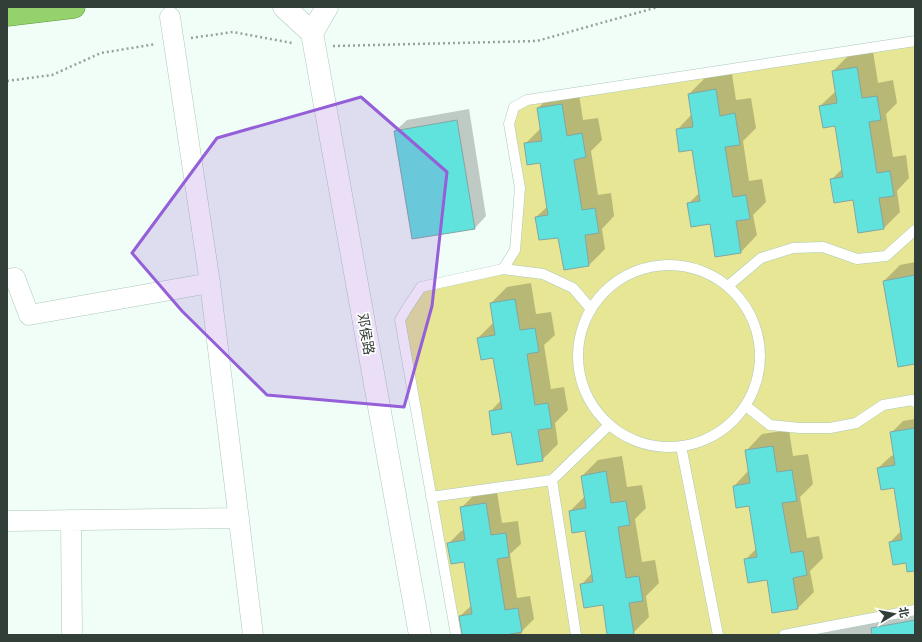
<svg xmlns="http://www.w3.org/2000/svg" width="922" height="642" viewBox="0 0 922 642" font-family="'Sofia Sans Condensed','Noto Sans SC',sans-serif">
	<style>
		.green { fill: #e7e694 }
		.shadow { fill: #0003 }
		.building { fill: #5fe3dc; stroke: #82a6a3 }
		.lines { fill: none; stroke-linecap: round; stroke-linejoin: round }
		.service-casing { stroke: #abcaba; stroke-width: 11 }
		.minor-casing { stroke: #abcaba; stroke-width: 21 }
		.tertiary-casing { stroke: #abcaba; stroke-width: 23 }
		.trunk-casing { stroke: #619842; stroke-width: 23 }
		.path { stroke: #95a19b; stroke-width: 2.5; stroke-dasharray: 2 3; stroke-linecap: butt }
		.service { stroke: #fff; stroke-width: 10 }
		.minor { stroke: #fff; stroke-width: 20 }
		.tertiary { stroke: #fff; stroke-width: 22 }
		.trunk { stroke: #94d36c; stroke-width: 22 }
		.marked { fill: #945fd8; fill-opacity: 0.2; stroke: #945fd8; stroke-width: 3; stroke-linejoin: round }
		.labels { text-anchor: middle; stroke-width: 3.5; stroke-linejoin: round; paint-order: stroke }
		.street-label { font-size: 14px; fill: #323e38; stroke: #fff }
	</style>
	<rect width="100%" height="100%" fill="#f1fdf7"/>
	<path class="green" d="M915 41V610L784 635H456L400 320 421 287 503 269 515 250 520 188 509 124 514 107Z"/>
	<path class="shadow" d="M873 51 878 83 893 80 897 103 886 114 893 157 906 155 909 178 897 191 900 212 884 228 859 232 854 199 831 180 843 168 836 124 820 106 836 91 833 71 849 55Z
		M732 74 736 100 751 98 756 128 743 141 749 181 762 179 766 202 753 215 757 235 741 252 711 223 688 204 700 192 693 148 677 130 692 114 689 94 705 78Z
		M578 88 583 120 598 118 602 140 591 151 598 195 611 193 614 216 602 229 605 249 589 265 559 236 536 217 548 206 541 162 525 144 541 128 538 108 554 92Z
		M469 109 486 216 475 228 413 238 395 131 407 120Z
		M915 262V363L898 366 884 281 900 265Z
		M531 283 536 314 551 312 555 335 544 345 551 389 564 387 568 410 555 423 558 444 542 460 512 431 490 412 501 400 494 356 478 338 494 322 491 303 507 287Z
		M915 419V575L913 561 890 542 902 530 895 487 878 468 891 456 894 455 891 433 903 421Z
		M789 430 793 456 808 454 813 484 800 497 807 538 819 536 823 558 810 571 814 592 798 608 768 579 745 560 757 548 750 505 734 486 749 470 746 451 762 434Z
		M622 456 627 487 642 485 646 508 635 519 642 562 655 560 659 583 646 596 649 617 633 633 608 635 604 604 581 585 592 573 585 529 570 511 585 496 582 476 598 460Z
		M497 492 502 523 518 521 521 544 510 554 517 598 530 596 534 619 521 632 522 635H463L460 616 472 605 465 561 449 543 461 531 465 530 461 508 474 495Z
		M915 611V635H771L895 613Z"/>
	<path class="building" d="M857 67 862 98 877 96 881 120 869 122 877 173 890 171 894 196 879 198 884 229 858 233 853 200 834 203 830 179 843 177 835 126 823 128 819 106 837 103 832 71Z
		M716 89 720 116 735 113 740 145 725 147 733 197 746 195 750 219 736 221 741 253 715 257 710 224 691 227 687 203 700 201 692 150 679 152 676 129 693 127 688 94Z
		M562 104 567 136 582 133 586 157 574 160 582 210 595 208 599 233 585 235 589 266 564 270 558 238 539 240 535 217 548 215 540 163 527 165 524 143 542 141 537 108Z
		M457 120 475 229 412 239 394 131Z
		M915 275V364L898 367 883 281Z
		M515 299 520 330 535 328 539 352 527 354 535 405 548 403 552 428 538 430 543 461 517 465 511 432 492 435 489 411 502 409 493 358 481 360 477 338 495 335 490 303Z
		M915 428V571L907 572 906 563 893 565 889 542 902 540 894 488 881 490 877 468 895 465 890 432Z
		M773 446 777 472 792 470 797 501 782 503 791 553 803 551 807 575 793 578 798 609 772 613 767 580 748 583 744 559 757 557 749 506 736 508 733 486 750 483 745 450Z
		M606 471 611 503 626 501 630 525 618 527 626 578 639 576 643 601 629 603 634 634 626 635H607L603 605 584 608 580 584 593 582 585 531 572 533 569 511 586 508 581 476Z
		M486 503 491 535 506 533 509 557 497 559 505 610 518 608 522 632 505 635H462L459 616 472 614 464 562 451 564 447 543 465 540 460 507Z
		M915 620V635H872L871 628Z"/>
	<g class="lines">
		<defs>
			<path id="service" d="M578 356a91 91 0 1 1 182 0a91 91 0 1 1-182 0Z
				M503 269 543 274 573 288 591 309
				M728 286 761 258 793 248 823 247 857 259 886 256 915 230
				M746 406 770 425 800 428H830L856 423 883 405 912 400 915 402
				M681 446 718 635
				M552 480 576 635
				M431 497 552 480 609 425
				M456 635 400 320 407 308 421 287 503 269 515 250 520 188 509 124 514 107 527 100 915 41
				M784 635 915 610"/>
			<path id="minor" d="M170 17 210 283 253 635
				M7 279 15 278 29 315 210 283
				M71 520 72 635
				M7 521 239 518"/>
			<path id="tertiary" d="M284 7 312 33 327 7
				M312 33 420 635"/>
			<path id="trunk" d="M7 15 74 7"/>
		</defs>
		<use href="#service" class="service-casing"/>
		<use href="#minor" class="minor-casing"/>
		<use href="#tertiary" class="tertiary-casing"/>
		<use href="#trunk" class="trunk-casing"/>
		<path class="path" d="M191 38 233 32 292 43
			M333 46 537 41 658 7
			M7 81 52 75 101 53 156 44"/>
		<use href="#service" class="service"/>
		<use href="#minor" class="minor"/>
		<use href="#tertiary" class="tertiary"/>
		<use href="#trunk" class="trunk"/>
	</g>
	<path class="marked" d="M361 97 447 172 432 306 404 407 267 395 182 311 132 253 217 138Z"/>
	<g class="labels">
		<g class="street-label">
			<text transform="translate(366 334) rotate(80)" y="5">邓侯路</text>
		</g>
	</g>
	<rect width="922" height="642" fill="none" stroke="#323e38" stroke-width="16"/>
	<g transform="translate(894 614) rotate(80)" stroke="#ffffff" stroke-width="3" paint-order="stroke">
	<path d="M0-3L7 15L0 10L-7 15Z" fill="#323e38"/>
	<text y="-6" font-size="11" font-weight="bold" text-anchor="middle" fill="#323e38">北</text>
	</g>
</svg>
